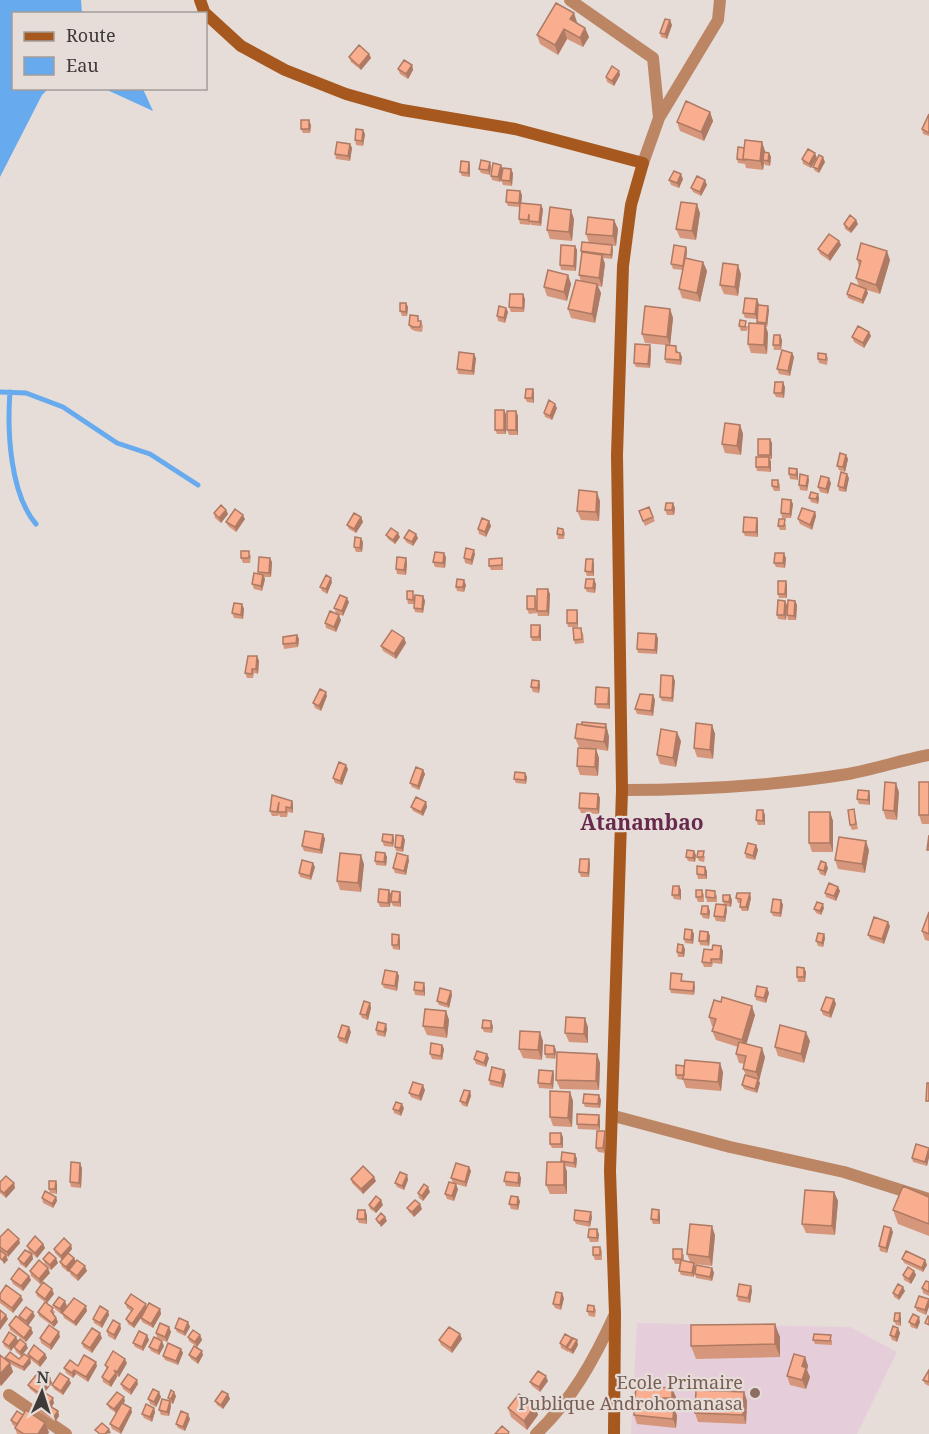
<svg xmlns="http://www.w3.org/2000/svg" width="929" height="1434" viewBox="0 0 929 1434" font-family="'Noto Serif',serif">
	<style>
		.education { fill: #e5ceda }
		.water { fill: #67aaee }
		.lines { fill: none; stroke-linecap: round; stroke-linejoin: round }
		.stream { stroke: #67aaee; stroke-width: 5 }
		.street { stroke: #bc8664; stroke-width: 12 }
		.secondary { stroke: #a6581e; stroke-width: 12 }
		.wall { fill: #d6967b }
		.shaded-wall { fill: #ae7a64 }
		.building { fill: #f9af8f; stroke: #ae7a64; stroke-width: 1.5 }
		.education-dot { fill: #8d6e63; stroke: #e6ddd9; stroke-width: 2 }
		.labels { text-anchor: middle; stroke-width: 4.5; stroke-linejoin: round; paint-order: stroke }
		.education-label { font-size: 18px; fill: #785e54; stroke: #e6ddd9; text-anchor: end }
		.quarter-label { font-size: 21px; font-weight: bold; fill: #67294d; stroke: #e6ddd9 }
	</style>
	<rect width="100%" height="100%" fill="#e6ddd9"/>
	<path class="education" d="M637 1323 850 1327 897 1352 857 1434H631Z"/>
	<path class="water" d="M0 0H81L82 13 14 14V88L48 89 42 95 0 177Z
		M105 89H143L153 111Z"/>
	<g class="lines">
		<path class="stream" d="M0 392 26 393 63 407 117 443 150 454 198 485
			M10 392C7 431 10 494 36 524"/>
		<path class="street" d="M570 0 653 58 659 118
			M643 163 659 118 718 20 720 0
			M622 790C698 790 773 786 848 774 875 769 902 760 929 755
			M614 1116 730 1147 844 1172 929 1199
			M9 1395 66 1434
			M536 1434C572 1400 594 1360 615 1314"/>
		<path class="secondary" d="M200 0 205 14
			M206 14 241 46 285 70 346 94 402 110 515 129 643 163 631 205 623 266 617 455 622 790 610 1171 615 1314 614 1434"/>
	</g>
	<path class="wall" d="M574 13 576 23 585 28 589 37 583 47 567 39 558 55 540 44 537 35Z
		M672 25 667 39 661 37 660 33Z
		M369 54 371 58 361 70 351 62 349 57Z
		M412 65 413 70 408 79 400 74 398 69Z
		M619 71 620 75 614 86 607 82 606 77Z
		M710 112 713 121 704 141 680 131 677 122Z
		M929 114V136L923 134 922 129Z
		M311 125 310 133H303L301 129Z
		M365 134 363 146 356 145 355 140Z
		M762 142 765 152 769 153 771 157 770 166 765 165 764 163 763 170 746 168 745 164 738 163 737 159 744 148Z
		M350 144 352 148 350 161 336 159 335 154Z
		M817 158 811 168 803 164 802 159Z
		M469 162 470 166V177L462 176 460 172Z
		M825 162 819 173 815 171 813 167Z
		M491 166 490 175 481 173 479 169Z
		M503 168 513 173 512 186 503 185 501 180 502 173 500 182 492 180 491 176Z
		M683 179 679 188 671 185 669 180Z
		M707 185 701 196 693 192 691 188Z
		M520 191 522 195 521 203 543 209 541 226 531 225 530 223V225L520 224 519 219 520 207 508 206 506 202Z
		M700 213 696 240 680 238 676 229Z
		M574 219 572 241 550 239 547 230Z
		M614 220 618 229 616 246 589 243 586 234Z
		M844 224H858L851 233 845 229Z
		M839 241 841 245 830 261 820 254 818 249Z
		M575 246 577 250 576 271 561 270 560 265Z
		M686 247 687 251 686 258 703 262 707 271 700 302 682 298 679 289 683 270 673 269 671 264Z
		M613 250 612 259 603 258 605 264 602 287 598 286 601 293 595 323 571 318 568 309 581 281 579 275 582 254 581 251Z
		M857 259 890 260 880 294 867 290 868 293 863 304 848 298 847 294 859 286 856 278 859 267Z
		M741 274 738 296 724 294 720 285Z
		M568 275 571 284 567 301 547 296 544 287Z
		M525 299 524 312H511L509 307Z
		M757 299 758 305 769 310 767 327H766L768 333 767 354 751 353 748 344 758 324 757 319 745 318 743 313Z
		M406 303 408 307 407 316H402L400 311Z
		M506 308 508 312 505 323 498 321 497 316Z
		M670 309 673 318 670 345 678 351V353H680L682 357 681 365 666 363 665 359 666 345 645 343 642 334Z
		M420 321H421L423 326 422 332 415 331 411 329 409 325Z
		M739 326H748L747 331H741Z
		M869 332 871 336 864 348 854 342 852 337Z
		M780 335 782 340 781 350H774L773 345Z
		M651 350 650 368 636 367 634 363Z
		M792 353 794 357 790 376 779 374 777 369Z
		M826 354 828 358 827 365 819 363 818 359Z
		M476 358 474 375 458 374 457 369Z
		M785 387 784 398 776 397 774 393Z
		M533 389 534 394V403L527 402 525 398Z
		M557 408 552 420 545 417 544 413Z
		M516 411 518 416V435H509L507 430Z
		M506 414V434H497L495 430Z
		M740 425 743 434 741 455 725 453 722 444Z
		M770 439 772 443V459H770L771 462V472L757 471 756 467 759 457 758 455Z
		M846 455 848 459 845 472 839 470 837 466Z
		M797 469 798 473V480L790 479 789 474Z
		M849 478 846 492 839 491 838 486Z
		M778 480 780 485V491H774L772 486Z
		M809 480 807 491 800 490 799 485Z
		M831 483 828 494 820 492 818 487Z
		M818 494 819 498 818 504 811 502 809 498Z
		M791 500 793 504 791 518H782L781 513Z
		M600 501 599 521 581 520 577 511Z
		M649 507 655 521 645 526 639 511Z
		M675 508 674 515H667L665 510Z
		M226 510 228 514 221 523 215 518 214 513Z
		M815 512 816 516 812 530 800 524 798 519Z
		M361 517 363 522 356 533 349 529 347 525Z
		M757 518 758 522V537L745 536 743 532Z
		M245 519 236 532 228 526 226 522Z
		M489 521 491 526 486 537 479 534 478 529Z
		M786 524V530H780L778 526Z
		M563 529 565 533 564 539H558L557 534Z
		M386 535 400 537 395 544 388 539Z
		M404 538H418L413 546 406 542Z
		M363 542 362 552H356L354 547Z
		M475 554 472 565 465 563 464 558Z
		M251 555 250 563H243L241 558Z
		M446 557 445 568 435 567 433 562Z
		M406 558 407 563 406 575 397 574 396 569Z
		M786 558 785 568 776 567 774 563Z
		M272 562 271 577H264L265 579 262 591 254 589 252 584 259 574 258 572Z
		M503 563V570H491L489 566Z
		M594 564V576H587L585 571Z
		M332 582 327 594 322 591 320 587Z
		M596 584 595 593 587 592 585 588Z
		M466 585 464 592 457 591 456 587Z
		M787 585V598H779L778 594Z
		M550 594 549 616H538L537 612V613L529 614 527 609 535 596 537 600Z
		M415 596 414 603 423 596 425 601 423 613 415 612 414 608V604H408L407 599Z
		M795 601 797 605 796 620H788L787 615Z
		M349 602 343 616 336 613 334 608Z
		M242 604 244 609 243 619 234 618 232 613Z
		M787 605 786 620 778 619 777 615Z
		M577 610 578 615V627H568L567 623Z
		M341 620 336 632 326 628 325 623Z
		M540 625 541 630V641H532L531 637Z
		M583 632 584 643 575 644 574 640Z
		M297 635 299 639 298 647 284 649 283 644Z
		M404 638 406 643 396 659 383 651 381 646Z
		M658 638 657 654 638 653 637 649Z
		M257 656 259 661 258 674 254 673 253 678H247L245 673Z
		M673 676 675 681 673 702 662 701 660 697Z
		M539 681 540 686 539 693 533 692 531 687Z
		M610 693V709L597 708 595 704Z
		M653 695 655 700 653 716 637 714 635 709Z
		M327 696 321 711 315 708 313 703Z
		M606 724 609 737 608 751 596 749 599 758 598 776 580 775 577 766 585 748 579 747 575 738 582 725Z
		M712 725 715 734 713 759 697 757 694 748Z
		M681 741 676 767 660 764 657 755Z
		M348 769 342 785 335 783 333 778Z
		M423 770 425 774 419 790 412 787 410 783Z
		M525 773 527 777 526 784 516 783 514 779Z
		M929 782V824H922L919 815Z
		M869 791 870 796V805L859 804 857 799Z
		M899 792 897 820 886 819 883 810Z
		M598 794 600 798 599 814 581 813 579 808Z
		M292 801 293 805V813L288 812 287 817H280L279 814 278 816H272L270 811Z
		M426 802 427 807 423 816 413 811 411 807Z
		M854 809 858 829 852 830 850 825Z
		M763 810 765 815V825H758L756 820Z
		M830 812 833 821V852H812L809 843Z
		M323 834 325 839 322 854 304 851 302 846Z
		M393 835 394 840 393 847 384 846 382 841Z
		M403 836 405 840 403 852 396 851 395 847Z
		M756 845 758 850 755 860 746 858 745 853Z
		M869 850 865 873 838 869 835 860Z
		M385 853 387 857 386 866 376 865 375 861Z
		M696 855 695 862 688 861 686 857Z
		M705 856 704 862 699 861 697 857Z
		M409 860 406 875 395 873 393 868Z
		M364 864 361 892 340 890 337 881Z
		M590 864 589 877H581L579 872Z
		M315 867 311 880 300 877 299 873Z
		M828 868 825 876 820 874 818 869Z
		M707 871V879H698L697 874Z
		M679 886 681 890V900L674 899 672 895Z
		M838 887 840 891 836 901 826 897 825 893Z
		M702 890 704 895V902H698L696 897Z
		M400 892 401 896V907L393 906 391 902Z
		M391 894 390 907H380L378 902Z
		M717 895V902H707L706 897Z
		M730 895 732 900 731 907 726 906 727 910 725 922 716 921 714 916 724 905 723 901Z
		M736 898H751L748 911H742L740 907 741 903H738Z
		M781 900 783 905 781 917 773 916 771 912Z
		M824 908 821 915 816 913 814 909Z
		M710 911 709 919 703 918 701 914Z
		M929 912V941L925 940 922 931Z
		M890 926 884 944 870 939 868 935Z
		M692 930 694 934 693 944 685 943 684 939Z
		M708 932 710 936 709 946 700 945 699 941Z
		M824 934 825 938 823 947 818 946 816 941Z
		M400 940V950L393 949 392 945Z
		M685 949 684 957H678L677 952Z
		M723 951 722 964 713 963 712 967H704L702 962Z
		M804 968 806 972 805 982H798L797 977Z
		M397 972 399 976 397 991 384 988 382 984Z
		M684 979 683 981 695 987 694 995 671 993 670 989Z
		M425 988V996L415 995 414 990Z
		M767 988 769 993 766 1003 756 1000 755 996Z
		M451 991 452 995 449 1008 439 1005 437 1001Z
		M834 999 836 1004 831 1018 823 1015 821 1010Z
		M370 1003 371 1008 368 1020 362 1018 360 1014Z
		M446 1011 449 1020 447 1038 427 1035 423 1026Z
		M755 1015 746 1044 765 1057 759 1081 760 1083 757 1093 744 1089 742 1085 746 1075 743 1069 745 1064 739 1063 736 1054 738 1047 716 1040 712 1031 714 1026H712L709 1017Z
		M493 1026 492 1033 484 1032 482 1028Z
		M588 1027V1043L569 1042 565 1033Z
		M387 1029 385 1037 377 1035 376 1030Z
		M351 1032 347 1044 339 1041 338 1037Z
		M543 1041 542 1060 523 1058 519 1049Z
		M810 1041 804 1063 778 1056 775 1047Z
		M442 1045 444 1049 442 1060 432 1059 430 1054Z
		M554 1046 556 1050 555 1059 546 1058 545 1054Z
		M597 1054 600 1063 599 1090 560 1089 556 1080Z
		M489 1058 486 1067 476 1064 474 1059Z
		M504 1070 506 1075 503 1088 490 1085 489 1080Z
		M553 1071 554 1075 553 1089 539 1088 538 1083Z
		M723 1072 721 1091 686 1088 683 1080 677 1079 676 1075Z
		M425 1090 421 1101 411 1097 409 1093Z
		M470 1091 471 1096 467 1107 462 1105 460 1101Z
		M570 1092 573 1101 572 1127 553 1126 550 1117Z
		M601 1100 600 1108 585 1107 583 1103Z
		M404 1108 401 1116 394 1113 393 1109Z
		M600 1120V1130L578 1129 577 1124Z
		M605 1131 606 1136 605 1153 598 1152 596 1148Z
		M563 1137V1148H552L550 1144Z
		M929 1148 927 1166 913 1162 912 1158Z
		M575 1154 577 1159 576 1168 565 1166 567 1172V1194H550L546 1185 561 1162V1161Z
		M469 1167 471 1171 466 1187 453 1183 451 1178Z
		M82 1168 81 1188 71 1187 70 1182Z
		M519 1173 521 1178 520 1187 506 1186 504 1181Z
		M407 1175 408 1180 404 1190 397 1187 395 1183Z
		M351 1179 376 1181 363 1194 352 1183Z
		M56 1181 57 1186V1194L50 1193 49 1189Z
		M0 1182 14 1183 15 1188 6 1198 0 1193Z
		M458 1189 454 1201 447 1199 445 1194Z
		M430 1192 423 1201 419 1198 418 1193Z
		M834 1192 838 1201 835 1235 806 1233 802 1224Z
		M56 1197 57 1201 53 1208 43 1203 42 1198Z
		M929 1197V1236L898 1224 893 1210Z
		M520 1201 518 1210 511 1209 509 1204Z
		M369 1205H383L376 1213 370 1209Z
		M407 1208 422 1209 414 1217 409 1212Z
		M367 1215V1224L359 1223 357 1219Z
		M660 1215V1224H653L651 1219Z
		M592 1217 590 1227 576 1224 574 1220Z
		M891 1228 893 1232 887 1253 880 1251 879 1246Z
		M599 1234 598 1242H590L588 1237Z
		M715 1235 712 1266 694 1264 695 1267 694 1277 681 1275 679 1271 680 1264H675L673 1259 684 1254V1261L690 1262 687 1254Z
		M0 1237 20 1243 8 1257 0 1250Z
		M43 1244 45 1248 37 1258 29 1251 27 1246Z
		M71 1245 72 1249 69 1253 74 1258 76 1262 87 1271 78 1281 71 1275 69 1271 68 1272 62 1267 60 1262 62 1260 55 1253 54 1249Z
		M600 1247 602 1251V1260H595L593 1255Z
		M32 1254 33 1259 26 1268 20 1264 18 1259Z
		M43 1259 58 1263 51 1270 45 1264Z
		M902 1259 925 1260 927 1265 923 1272 904 1263Z
		M712 1268 714 1273 712 1281 696 1278 695 1274Z
		M30 1271 50 1273 40 1284 31 1276Z
		M914 1271 916 1275 911 1284 904 1280 903 1275Z
		M29 1276 31 1280 23 1291 13 1284 11 1279Z
		M929 1282V1296L923 1293 922 1288Z
		M752 1290 750 1303 738 1301 737 1296Z
		M905 1291 899 1300 894 1297 893 1293Z
		M36 1292 54 1294 47 1303 55 1312 53 1315 56 1318 58 1322 54 1327 39 1316 38 1312 45 1302 37 1296Z
		M0 1294 23 1300 13 1313 0 1303Z
		M564 1298 561 1310 555 1308 553 1304Z
		M929 1299 926 1315 917 1311 915 1307Z
		M125 1303 160 1309 161 1314 153 1328 142 1322 141 1318 134 1328 128 1324 126 1319 131 1311 127 1308Z
		M53 1305 67 1306 61 1314 55 1309Z
		M594 1306 596 1310 595 1317 589 1316 587 1311Z
		M87 1311 76 1326 64 1318 62 1313Z
		M108 1311 109 1315 102 1328 94 1323 93 1319Z
		M19 1316H35L28 1325 31 1328 33 1333 26 1342 10 1330 9 1325 20 1319Z
		M901 1318V1326L896 1325 894 1321Z
		M188 1322 190 1327 185 1336 177 1332 175 1328Z
		M909 1322H920L917 1329 911 1327Z
		M120 1324 121 1329 115 1340 108 1336 107 1331Z
		M169 1327 171 1332 167 1342 157 1338 156 1333Z
		M898 1328 900 1333 897 1342 892 1340 890 1335Z
		M460 1334 462 1339 452 1353 441 1345 439 1340Z
		M147 1335 149 1340 143 1351 135 1347 133 1343Z
		M200 1335 202 1340 197 1347 189 1341 188 1337Z
		M16 1337 18 1341 11 1351 4 1346 3 1342Z
		M60 1337 51 1350 41 1343 40 1338Z
		M780 1337V1357L696 1359 691 1346Z
		M102 1338 92 1353 83 1347 82 1343Z
		M577 1340 578 1345 573 1354 569 1352 568 1351V1352L561 1348 560 1343Z
		M813 1340H832V1345L815 1344Z
		M164 1346 159 1355 151 1351 149 1347Z
		M14 1347 28 1348 21 1356 16 1352Z
		M181 1349 183 1353 178 1365 165 1360 163 1356Z
		M28 1354H45L47 1358 40 1367 30 1359 31 1363 24 1371 10 1364 13 1372 1 1386 0 1385V1355L7 1361 5 1358 19 1359 29 1358Z
		M189 1355H203L198 1364 191 1359Z
		M805 1357 808 1366 807 1370 810 1377 806 1389 790 1385 787 1376Z
		M127 1363 119 1377 117 1376V1377L111 1387 103 1382 102 1377 107 1370 105 1365Z
		M78 1366H97L88 1382 76 1374 73 1378 66 1373 64 1368Z
		M929 1370V1386L925 1384 923 1380Z
		M50 1378 52 1383 44 1393 54 1403 52 1407 58 1411 59 1416 55 1422 36 1410 35 1405 40 1397 30 1389 28 1385Z
		M548 1381 540 1392 532 1386 530 1382Z
		M71 1383 63 1395 54 1389 52 1385Z
		M121 1384H138L131 1395 123 1389Z
		M636 1386 676 1397 675 1407H674L677 1416 676 1428 637 1424 634 1415Z
		M744 1392 747 1401 746 1424 698 1422 695 1413Z
		M228 1394 230 1399 223 1409 217 1405 215 1401Z
		M176 1396 173 1404 170 1403 171 1406 169 1416 161 1415 159 1410 169 1401 168 1398Z
		M161 1397 156 1407 150 1404 148 1399Z
		M125 1401 123 1404 132 1412 121 1434 112 1429 110 1424 116 1413 109 1408 107 1404Z
		M535 1406 538 1415 527 1430 511 1417 508 1408Z
		M154 1408 155 1412 152 1422 144 1418 142 1414Z
		M23 1415 49 1432 48 1434H17L15 1428V1427L12 1424 11 1420Z
		M190 1419 185 1431 178 1428 176 1424Z"/>
	<path class="shaded-wall" d="M574 13 577 22 573 28 570 19Z
		M670 20 672 25 667 39 665 34Z
		M585 28 589 37 583 47 580 38Z
		M564 29 567 39 558 55 555 45Z
		M369 54 371 58 361 70 359 66Z
		M412 65 413 70 408 79 406 74Z
		M619 71 620 75 614 86 612 81Z
		M710 112 713 121 704 141 701 132Z
		M309 120 311 125 310 133 309 129Z
		M363 130 365 134 363 146 362 141Z
		M762 142 765 151 764 161 763 160 764 163 763 170 760 161Z
		M350 144 352 148 350 161 348 156Z
		M769 153 771 157 770 166 768 161Z
		M815 153 817 158 811 168 809 164Z
		M823 157 825 162 819 173 818 169Z
		M469 162 470 166V177L468 173Z
		M490 162 491 166 490 175 488 170Z
		M501 165 503 169 500 182 498 177Z
		M511 169 513 173 512 186 510 181Z
		M681 174 683 179 679 188 677 183Z
		M705 180 707 185 701 196 700 192Z
		M520 191 522 195 521 207 519 203Z
		M697 204 700 213 696 240 692 231Z
		M541 205 543 209 541 226 539 222Z
		M571 210 574 219 572 241 569 232Z
		M614 220 618 229 616 246 613 236Z
		M856 220 858 224 851 233 849 229Z
		M839 241 841 245 830 261 828 256Z
		M612 245 613 250 612 259 611 255Z
		M575 246 577 250 576 271 574 266Z
		M686 247 687 251 685 270 683 266Z
		M887 251 890 260 880 294 876 285Z
		M602 255 605 264 602 287 599 278Z
		M703 262 707 271 700 302 697 293Z
		M738 265 741 274 738 296 735 287Z
		M568 275 571 284 567 301 564 292Z
		M597 284 601 293 595 323 592 314Z
		M866 289 868 293 863 304 862 300Z
		M523 294 525 299 524 312 523 308Z
		M757 299 759 304 757 319 755 314Z
		M406 303 408 307 407 316 406 312Z
		M768 306 769 310 767 327 766 323Z
		M506 308 508 312 505 323 504 318Z
		M670 309 673 318 670 346 667 337Z
		M765 324 768 333 767 354 764 345Z
		M869 332 871 336 864 348 863 343Z
		M780 335 782 340 781 350 780 345Z
		M650 345 651 350 650 368 648 364Z
		M680 353 682 357 681 365 680 360Z
		M792 353 794 357 790 376 788 371Z
		M474 354 476 358 474 375 472 371Z
		M783 382 785 387 784 398 782 393Z
		M533 389 534 394V403L532 398Z
		M555 404 557 408 552 420 550 416Z
		M504 410 506 414V434L504 430Z
		M516 411 518 416V435L516 430Z
		M740 425 743 434 741 455 737 446Z
		M770 439 772 443V459L770 455Z
		M846 455 848 459 845 472 843 467Z
		M769 457 771 462V472L769 467Z
		M797 469 798 473V480L796 475Z
		M847 474 849 478 846 492 844 488Z
		M808 476 809 480 807 491 806 486Z
		M829 478 831 483 828 494 826 489Z
		M597 492 600 501 599 521 596 512Z
		M818 494 819 498 818 504 816 499Z
		M791 500 793 504 791 518 790 514Z
		M673 503 675 508 674 515 672 510Z
		M226 510 228 514 221 523 219 518Z
		M815 512 816 516 812 530 810 525Z
		M243 515 245 519 236 532 235 527Z
		M361 517 363 522 356 533 354 529Z
		M757 518 758 522V537L756 532Z
		M489 521 491 526 486 537 485 532Z
		M398 533 400 537 395 544 393 540Z
		M416 534 418 538 413 546 412 542Z
		M361 538 363 542 362 552 360 548Z
		M474 550 475 554 472 565 471 560Z
		M444 553 446 557 445 568 443 563Z
		M784 553 786 558 785 568 783 563Z
		M270 558 272 562 271 577 269 573Z
		M406 558 407 563 406 575 404 570Z
		M593 559 594 564V576L592 572Z
		M263 575 265 579 262 591 261 586Z
		M331 578 332 582 327 594 326 589Z
		M594 579 596 584 595 593 593 588Z
		M464 580 466 585 464 592 463 587Z
		M786 581 787 585V598L785 594Z
		M548 589 550 594 549 616 547 611Z
		M423 596 425 601 423 613 422 609Z
		M347 598 349 602 343 616 342 611Z
		M785 601 787 605 786 620 784 615Z
		M795 601 797 605 796 620 794 616Z
		M242 604 244 609 243 619 241 615Z
		M577 610 578 615V627L577 623Z
		M339 615 341 620 336 632 334 627Z
		M540 625 541 630V641L539 637Z
		M656 634 658 638 657 654 655 650Z
		M297 635 299 639 298 647 296 643Z
		M404 638 406 643 396 659 394 654Z
		M257 656 259 661 258 674 256 669Z
		M673 676 675 681 673 702 672 698Z
		M539 681 540 686 539 693 538 688Z
		M609 688 610 693V709L608 704Z
		M326 692 327 696 321 711 319 706Z
		M653 695 655 700 653 716 651 711Z
		M606 724 609 737 608 751 604 742Z
		M712 725 715 734 713 759 710 750Z
		M677 732 681 741 676 767 673 758Z
		M596 749 599 758 598 776 595 767Z
		M346 765 348 769 342 785 340 781Z
		M423 770 425 774 419 790 418 786Z
		M525 773 527 777 526 784 525 780Z
		M896 783 899 792 897 820 894 811Z
		M869 791 870 796V805L868 800Z
		M598 794 600 798 599 814 597 809Z
		M292 801 293 805V813L291 808Z
		M426 802 427 807 423 816 421 812Z
		M763 810 765 815V825L763 821Z
		M830 812 833 821V852L830 843Z
		M323 834 325 839 322 854 320 850Z
		M393 835 394 840 393 847 392 843Z
		M403 836 405 840 403 852 401 848Z
		M866 841 869 850 865 873 862 864Z
		M756 845 758 850 755 860 753 856Z
		M694 851 696 855 695 862 693 858Z
		M385 853 387 857 386 866 384 862Z
		M361 855 364 864 361 892 358 883Z
		M408 856 409 860 406 875 404 871Z
		M589 859 590 864 589 877 588 873Z
		M313 863 315 867 311 880 310 876Z
		M826 863 828 868 825 876 824 871Z
		M705 867 707 871V879L705 875Z
		M679 886 681 890V900L679 895Z
		M838 887 840 891 836 901 834 896Z
		M389 890 391 894 390 907 388 903Z
		M400 892 401 896V907L399 902Z
		M750 893 751 898 748 911 746 907Z
		M730 895 732 900 731 907 729 902Z
		M781 900 783 905 781 917 780 913Z
		M823 904 824 908 821 915 820 911Z
		M726 905 727 910 725 922 724 917Z
		M708 906 710 911 709 919 708 914Z
		M888 922 890 926 884 944 882 939Z
		M692 930 694 934 693 944 691 940Z
		M708 932 710 936 709 946 707 941Z
		M824 934 825 938 823 947 822 943Z
		M399 935 400 940V950L398 945Z
		M683 945 685 949 684 957 682 953Z
		M721 946 723 951 722 964 720 959Z
		M804 968 806 972 805 982 804 977Z
		M397 972 399 976 397 991 395 986Z
		M694 982 695 987 694 995 693 991Z
		M424 983 425 988V996L423 991Z
		M767 988 769 993 766 1003 764 998Z
		M451 991 452 995 449 1008 447 1004Z
		M834 999 836 1004 831 1018 829 1013Z
		M370 1003 371 1008 368 1020 366 1015Z
		M752 1006 755 1015 745 1049 742 1040Z
		M446 1011 449 1020 447 1038 444 1028Z
		M585 1018 588 1027V1043L584 1034Z
		M491 1021 493 1026 492 1033 491 1028Z
		M386 1024 387 1029 385 1037 384 1032Z
		M349 1027 351 1032 347 1044 345 1039Z
		M540 1032 543 1041 542 1060 538 1050Z
		M806 1032 810 1041 804 1063 801 1054Z
		M442 1045 444 1049 442 1060 441 1056Z
		M554 1046 556 1050 555 1059 554 1054Z
		M762 1048 765 1057 759 1081 756 1072Z
		M487 1054 489 1058 486 1067 484 1063Z
		M597 1054 600 1063 599 1090 596 1081Z
		M720 1063 723 1072 721 1091 718 1082Z
		M504 1070 506 1075 503 1088 501 1083Z
		M553 1071 554 1075 553 1089 551 1084Z
		M758 1079 760 1083 757 1093 755 1089Z
		M423 1085 425 1090 421 1101 419 1096Z
		M470 1091 471 1096 467 1107 466 1103Z
		M570 1092 573 1101 572 1127 568 1118Z
		M599 1095 601 1100 600 1108 598 1104Z
		M402 1104 404 1108 401 1116 399 1111Z
		M599 1115 600 1120V1130L598 1125Z
		M605 1131 606 1136 605 1153 603 1148Z
		M561 1133 563 1137V1148L561 1144Z
		M929 1148V1158L927 1166 925 1162Z
		M575 1154 577 1159 576 1168 574 1163Z
		M564 1162 567 1172V1194L564 1185Z
		M80 1163 82 1168 81 1188 79 1183Z
		M469 1167 471 1171 466 1187 465 1182Z
		M519 1173 521 1178 520 1187 518 1183Z
		M407 1175 408 1180 404 1190 402 1186Z
		M374 1177 376 1181 363 1194 361 1189Z
		M56 1181 57 1186V1194L55 1189Z
		M14 1183 15 1188 6 1198 4 1193Z
		M456 1184 458 1189 454 1201 452 1196Z
		M428 1187 430 1192 423 1201 422 1196Z
		M834 1192 838 1201 835 1235 832 1226Z
		M56 1197 57 1201 53 1208 52 1204Z
		M518 1197 520 1201 518 1210 517 1205Z
		M381 1200 383 1205 376 1213 374 1209Z
		M420 1204 422 1209 414 1217 412 1212Z
		M365 1210 367 1215V1224L365 1219Z
		M659 1210 660 1215V1224L658 1220Z
		M591 1212 592 1217 590 1227 589 1222Z
		M385 1217 387 1221 381 1227 379 1223Z
		M712 1226 715 1235 712 1266 709 1257Z
		M891 1228 893 1232 887 1253 886 1248Z
		M597 1229 599 1234 598 1242 597 1238Z
		M19 1239 20 1243 8 1257 7 1252Z
		M43 1244 45 1248 37 1258 35 1253Z
		M71 1245 72 1249 62 1260 61 1256Z
		M32 1254 33 1259 26 1268 24 1264Z
		M6 1255 8 1260 4 1264 2 1260Z
		M56 1258 58 1263 51 1270 50 1265Z
		M74 1258 76 1262 68 1272 66 1267Z
		M925 1260 927 1265 923 1272 922 1268Z
		M694 1263 695 1267 694 1277 692 1273Z
		M85 1266 87 1271 78 1281 77 1276Z
		M48 1268 50 1273 40 1284 39 1279Z
		M712 1268 714 1273 712 1281 710 1277Z
		M914 1271 916 1275 911 1284 909 1279Z
		M29 1276 31 1280 23 1291 21 1286Z
		M751 1286 752 1290 750 1303 748 1298Z
		M903 1287 905 1291 899 1300 898 1296Z
		M52 1289 54 1294 47 1303 45 1299Z
		M562 1293 564 1298 561 1310 560 1305Z
		M21 1296 23 1300 13 1313 12 1308Z
		M929 1299V1307L926 1315 925 1310Z
		M65 1301 67 1306 61 1314 60 1309Z
		M146 1304 147 1309 134 1328 132 1324Z
		M86 1306 87 1311 76 1326 74 1322Z
		M160 1309 161 1314 153 1328 151 1324Z
		M108 1311 109 1315 102 1328 100 1323Z
		M33 1312 35 1316 28 1326 26 1321Z
		M900 1313 901 1318V1326L899 1321Z
		M6 1315 8 1319 0 1330V1323Z
		M919 1317 920 1322 917 1329 915 1325Z
		M56 1318 58 1322 54 1327 52 1323Z
		M188 1322 190 1327 185 1336 184 1332Z
		M120 1324 121 1329 115 1340 114 1335Z
		M775 1324 780 1337V1357L775 1344Z
		M169 1327 171 1332 167 1342 165 1337Z
		M31 1328 33 1333 26 1342 24 1338Z
		M898 1328 900 1333 897 1342 895 1337Z
		M59 1332 60 1337 51 1350 50 1345Z
		M100 1333 102 1338 92 1353 90 1348Z
		M460 1334 462 1339 452 1353 451 1348Z
		M147 1335 149 1340 143 1351 142 1347Z
		M200 1335 202 1340 197 1347 195 1342Z
		M16 1337 18 1341 11 1351 9 1346Z
		M577 1340 578 1345 573 1354 571 1350Z
		M162 1341 164 1346 159 1355 158 1351Z
		M26 1344 28 1348 21 1356 20 1352Z
		M181 1349 183 1353 178 1365 176 1361Z
		M202 1351 203 1355 198 1364 196 1359Z
		M45 1354 47 1358 40 1367 38 1362Z
		M805 1357 808 1366 807 1370 810 1377 806 1389 802 1380V1366Z
		M30 1358 31 1363 24 1371 23 1367Z
		M125 1359 127 1363 119 1377 117 1372Z
		M96 1362 97 1366 88 1382 86 1377Z
		M10 1363 13 1372 1 1386 0 1383V1374Z
		M74 1370 76 1374 73 1378 72 1373Z
		M116 1373 117 1377 111 1387 109 1382Z
		M546 1376 548 1381 540 1392 539 1387Z
		M50 1378 52 1383 41 1397 39 1393Z
		M69 1379 71 1383 63 1395 61 1391Z
		M137 1380 138 1384 131 1395 130 1390Z
		M672 1388 676 1397 675 1407 672 1398Z
		M159 1392 161 1397 156 1407 154 1402Z
		M174 1392 176 1396 173 1404 171 1399Z
		M744 1392 747 1401 746 1424 743 1415Z
		M228 1394 230 1399 223 1409 221 1405Z
		M124 1397 125 1401 116 1413 114 1409Z
		M53 1398 54 1403 50 1409 48 1405Z
		M663 1398 667 1407H663Z
		M170 1401 171 1406 169 1416 167 1412Z
		M535 1406 538 1415 527 1430 524 1421Z
		M674 1407 677 1416 676 1428 673 1419Z
		M131 1408 132 1412 121 1434 119 1429Z
		M154 1408 155 1412 152 1422 150 1417Z
		M58 1411 59 1416 55 1422 53 1418Z
		M188 1414 190 1419 185 1431 183 1427Z
		M45 1423 49 1432 48 1434H38Z
		M109 1429 111 1433 105 1434Z"/>
	<path class="building" d="M556 3 574 13 570 19 585 28 580 38 564 29 555 45 537 35Z
		M665 19 670 20 665 34 660 33Z
		M359 45 369 54 359 66 349 57Z
		M404 60 412 65 406 74 398 69Z
		M612 66 619 71 612 81 606 77Z
		M686 101 710 112 701 132 677 122Z
		M929 114V133L922 129Z
		M301 120H309V129H301Z
		M356 129 363 130 362 141 355 140Z
		M745 140 762 142 760 161 743 159Z
		M337 142 350 144 348 156 335 154Z
		M738 147 744 148 743 159 744 160 737 159Z
		M808 149 815 153 809 164 802 159Z
		M764 152 769 153 768 161 763 160Z
		M819 155 823 157 818 169 813 167Z
		M481 160 490 162 488 170 479 169Z
		M461 161 469 162 468 173 460 172Z
		M493 163 501 165 498 177 491 176Z
		M503 168 511 169 510 181 501 180Z
		M674 171 681 174 677 183 669 180Z
		M697 176 705 180 700 192 691 188Z
		M507 190 520 191 519 203 506 202Z
		M681 202 697 204 692 231 676 229Z
		M520 203 541 205 539 222 529 221V214L528 220 519 219Z
		M550 207 571 210 569 232 547 230Z
		M850 215 856 220 849 229 844 224Z
		M588 217 614 220 613 236 586 234Z
		M829 234 839 241 828 256 818 249Z
		M582 242 612 245 611 255 581 251Z
		M861 243 887 251 876 285 856 278 861 261 857 259Z
		M561 245 575 246 574 266 560 265Z
		M674 245 686 247 683 266 671 264Z
		M582 252 602 255 599 278 579 275Z
		M685 258 703 262 697 293 679 289Z
		M723 263 738 265 735 287 720 285Z
		M548 270 568 275 564 292 544 287Z
		M576 280 597 284 592 314 568 309Z
		M851 283 866 289 862 300 847 294Z
		M510 294H523V308L509 307Z
		M745 298 757 299 755 314 743 313Z
		M400 303H406V312L400 311Z
		M758 305 768 306 766 323 757 322Z
		M499 306 506 308 504 318 497 316Z
		M645 306 670 309 667 337 642 334Z
		M410 315 418 316V321H421L420 327H413L409 325Z
		M740 320 746 321 745 327 739 326Z
		M749 323 765 324 764 345 748 344Z
		M858 326 869 332 863 343 852 337Z
		M774 335H780V345H773Z
		M635 344 650 345 648 364 634 363Z
		M666 345 676 346V352L680 353V360L665 359Z
		M782 350 792 353 788 371 777 369Z
		M459 352 474 354 472 371 457 369Z
		M818 353 826 354V360L818 359Z
		M775 382H783L782 393H774Z
		M526 389H533L532 398H525Z
		M549 400 555 404 550 416 544 413Z
		M495 410H504V430H495Z
		M507 411H516V430H507Z
		M725 423 740 425 737 446 722 444Z
		M758 439H770V455H758Z
		M840 453 846 455 843 467 837 466Z
		M756 457H769V467H756Z
		M789 468 797 469 796 475 789 474Z
		M841 472 847 474 844 488 838 486Z
		M800 474 808 476 806 486 799 485Z
		M821 476 829 478 826 489 818 487Z
		M772 480H778V487L772 486Z
		M579 490 597 492 596 512 577 511Z
		M811 492 818 494 816 499 809 498Z
		M782 499 791 500 790 514 781 513Z
		M666 503H673L672 510H665Z
		M221 505 226 510 219 518 214 513Z
		M649 507 653 517 643 521 639 511Z
		M802 508 815 512 810 525 798 519Z
		M235 509 243 515 235 527 226 522Z
		M354 513 361 517 354 529 347 525Z
		M744 517 757 518 756 532H743Z
		M482 518 489 521 485 532 478 529Z
		M779 519H785L784 526H778Z
		M391 528 398 533 393 540 386 535Z
		M558 528 563 529V535L557 534Z
		M409 530 416 534 412 542 404 538Z
		M355 537 361 538 360 548 354 547Z
		M466 548 474 550 471 560 464 558Z
		M241 551H249V558H241Z
		M435 552 444 553 443 563 433 562Z
		M775 553H784L783 563H774Z
		M259 557 270 558 269 573 258 572Z
		M397 557 406 558 404 570 396 569Z
		M502 558V565L489 566V559Z
		M586 559H593L592 572 585 571Z
		M254 573 263 575 261 586 252 584Z
		M326 575 331 578 326 589 320 587Z
		M457 579 464 580 463 587H456Z
		M586 579H594L593 588H585Z
		M778 581H786L785 594H778Z
		M537 589H548L547 611H537Z
		M407 591H413V600L407 599Z
		M340 595 347 598 342 611 334 608Z
		M415 595 423 596 422 609 414 608Z
		M527 596H535V609H527Z
		M778 600 785 601 784 615H777Z
		M788 600 795 601 794 616 787 615Z
		M234 603 242 604 241 615 232 613Z
		M567 610H577V623H567Z
		M330 611 339 615 334 627 325 623Z
		M531 625H540L539 637H531Z
		M573 628H581L582 639 574 640Z
		M392 630 404 638 394 654 381 646Z
		M638 633 656 634 655 650 637 649Z
		M297 635 296 643 283 644V637Z
		M248 656H257L256 669H252V674L245 673Z
		M661 675 673 676 672 698 660 697Z
		M532 680 539 681 538 688 531 687Z
		M596 687 609 688 608 704H595Z
		M320 689 326 692 319 706 313 703Z
		M640 694 653 695 651 711 635 709Z
		M582 722 606 724 605 728 582 725Z
		M696 723 712 725 710 750 694 748Z
		M577 724 606 728 604 742 575 738Z
		M661 729 677 732 673 758 657 755Z
		M578 748 596 749 595 767 577 766Z
		M339 762 346 765 340 781 333 778Z
		M416 767 423 770 418 786 410 783Z
		M515 772 525 773V780L514 779Z
		M885 782 896 783 894 811 883 810Z
		M919 782H929V815H919Z
		M858 790 869 791 868 800 857 799Z
		M580 793 598 794 597 809 579 808Z
		M272 795 292 801 291 808 286 807V812H278L279 802 277 812 270 811Z
		M416 797 426 802 421 812 411 807Z
		M854 809 856 824 850 825 848 810Z
		M757 810H763V821L756 820Z
		M809 812H830V843H809Z
		M305 831 323 834 320 850 302 846Z
		M383 834 393 835 392 843 382 841Z
		M396 835 403 836 401 848 395 847Z
		M929 835V850H927Z
		M839 837 866 841 862 864 835 860Z
		M748 843 756 845 753 856 745 853Z
		M687 850 694 851 693 858 686 857Z
		M698 851H704L703 857H697Z
		M376 852 385 853 384 862 375 861Z
		M340 853 361 855 358 883 337 881Z
		M397 853 408 856 404 871 393 868Z
		M580 859H589L588 873 579 872Z
		M302 860 313 863 310 876 299 873Z
		M821 861 826 863 824 871 818 869Z
		M697 866 705 867V875L697 874Z
		M829 883 838 887 834 896 825 893Z
		M673 886H679V895H672Z
		M379 889 389 890 388 903 378 902Z
		M696 890H702V897H696Z
		M706 890 715 891V898L706 897Z
		M392 891 400 892 399 902H391Z
		M737 893H750L746 907H740L741 899 736 898Z
		M723 895H730L729 902 723 901Z
		M773 899 781 900 780 913 771 912Z
		M817 902 823 904 820 911 814 909Z
		M716 904 726 905 724 917 714 916Z
		M702 906H708V914H701Z
		M929 912V934L922 931Z
		M874 917 888 922 882 939 868 935Z
		M685 929 692 930 691 940 684 939Z
		M700 931 708 932 707 941H699Z
		M818 933 824 934 822 943 816 941Z
		M392 934 399 935 398 945H392Z
		M678 944 683 945 682 953 677 952Z
		M713 945 721 946 720 959H711V963L702 962 704 949 712 950Z
		M797 967 804 968V977H797Z
		M385 970 397 972 395 986 382 984Z
		M671 973 682 974 681 981 694 982 693 991 670 989Z
		M415 982 424 983 423 991 414 990Z
		M757 986 767 988 764 998 755 996Z
		M440 988 451 991 447 1004 437 1001Z
		M722 997 752 1006 742 1040 712 1031 716 1019 709 1017 714 1000 721 1002Z
		M826 997 834 999 829 1013 821 1010Z
		M364 1001 370 1003 366 1015 360 1014Z
		M425 1009 446 1011 444 1028 423 1026Z
		M566 1017 585 1018 584 1034 565 1033Z
		M483 1020 491 1021V1028H482Z
		M378 1022 386 1024 384 1032 376 1030Z
		M342 1025 349 1027 345 1039 338 1037Z
		M780 1025 806 1032 801 1054 775 1047Z
		M520 1031 540 1032 538 1050 519 1049Z
		M739 1042 762 1048 756 1072 743 1069 746 1056 736 1054Z
		M431 1043 442 1045 441 1056 430 1054Z
		M545 1045 554 1046V1054H545Z
		M477 1051 487 1054 484 1063 474 1059Z
		M557 1052 597 1054 596 1081 556 1080Z
		M685 1060 720 1063 718 1082 683 1079Z
		M676 1065 684 1066V1075H676Z
		M492 1067 504 1070 501 1083 489 1080Z
		M539 1070 553 1071 551 1084 538 1083Z
		M745 1075 758 1079 755 1089 742 1085Z
		M413 1082 423 1085 419 1096 409 1093Z
		M927 1083H929V1101H926Z
		M464 1090 470 1091 466 1103 460 1101Z
		M550 1091 570 1092 568 1118 550 1117Z
		M584 1094 599 1095 598 1104 583 1103Z
		M396 1102 402 1104 399 1111 393 1109Z
		M577 1114 599 1115 598 1125 577 1124Z
		M597 1131H605L603 1148H596Z
		M550 1133H561V1144H550Z
		M916 1144 929 1148 925 1162 912 1158Z
		M562 1152 575 1154 574 1163 561 1161Z
		M71 1162 80 1163 79 1183 70 1182Z
		M547 1162H564V1185H546Z
		M456 1163 469 1167 465 1182 451 1178Z
		M363 1166 374 1177 361 1189 351 1179Z
		M400 1172 407 1175 402 1186 395 1183Z
		M506 1172 519 1173 518 1183 504 1181Z
		M6 1176 14 1183 4 1193 0 1190V1182Z
		M49 1181H56L55 1189H49Z
		M449 1182 456 1184 452 1196 445 1194Z
		M424 1184 428 1187 422 1196 418 1193Z
		M903 1186 929 1197V1224L893 1210Z
		M805 1190 834 1192 832 1226 802 1224Z
		M45 1191 56 1197 52 1204 42 1198Z
		M376 1196 381 1200 374 1209 369 1205Z
		M511 1196 518 1197 517 1205 509 1204Z
		M415 1200 420 1204 412 1212 407 1208Z
		M652 1209 659 1210 658 1220 651 1219Z
		M358 1210H365V1219H357Z
		M575 1210 591 1212 589 1222 574 1220Z
		M381 1213 385 1217 379 1223 376 1219Z
		M690 1224 712 1226 709 1257 687 1254Z
		M884 1226 891 1228 886 1248 879 1246Z
		M8 1229 19 1239 7 1252 0 1247V1237Z
		M589 1229H597V1238L588 1237Z
		M35 1236 43 1244 35 1253 27 1246Z
		M64 1238 71 1245 61 1256 54 1249Z
		M593 1247H600V1255H593Z
		M673 1249H682V1259H673Z
		M0 1250 6 1255 2 1260 0 1258Z
		M25 1250 32 1254 24 1264 18 1259Z
		M906 1251 925 1260 922 1268 902 1259Z
		M49 1252 56 1258 50 1265 43 1259Z
		M68 1253 74 1258 66 1267 60 1262Z
		M39 1260 48 1268 39 1279 30 1271Z
		M77 1260 85 1266 77 1276 69 1270Z
		M681 1260 694 1263 692 1273 679 1271Z
		M696 1265 712 1268 710 1277 695 1274Z
		M908 1267 914 1271 909 1279 903 1275Z
		M19 1268 29 1276 21 1286 11 1279Z
		M926 1281 929 1282V1292L922 1288Z
		M43 1282 52 1289 45 1299 36 1292Z
		M739 1284 751 1286 748 1298 737 1296Z
		M898 1284 903 1287 898 1296 893 1293Z
		M6 1285 21 1296 12 1308 0 1299V1294Z
		M556 1292 562 1293 560 1305 553 1304Z
		M131 1294 146 1304 132 1324 126 1319 133 1309 125 1303Z
		M919 1296 929 1299 925 1310 915 1307Z
		M59 1297 65 1301 60 1309 53 1305Z
		M74 1298 86 1306 74 1322 62 1313Z
		M45 1302 53 1308 51 1311 56 1318 52 1323 38 1312Z
		M149 1303 160 1309 151 1324 141 1318Z
		M588 1305 594 1306V1312L587 1311Z
		M100 1306 108 1311 100 1323 93 1319Z
		M26 1307 33 1312 26 1321 19 1316Z
		M0 1310 6 1315 0 1323Z
		M895 1313H900L899 1321H894Z
		M913 1314 919 1317 915 1325 909 1322Z
		M16 1316 31 1328 24 1338 9 1325Z
		M928 1316 929 1317V1325L925 1323Z
		M179 1318 188 1322 184 1332 175 1328Z
		M113 1320 120 1324 114 1335 107 1331Z
		M160 1323 169 1327 165 1337 156 1333Z
		M775 1324V1344L691 1346V1325Z
		M49 1325 59 1332 50 1345 40 1338Z
		M893 1326 898 1328 895 1337 890 1335Z
		M449 1327 460 1334 451 1348 439 1340Z
		M92 1328 100 1333 90 1348 82 1343Z
		M193 1330 200 1335 195 1342 188 1337Z
		M139 1331 147 1335 142 1347 133 1343Z
		M9 1332 16 1337 9 1346 3 1342Z
		M565 1334 572 1338 566 1347 560 1343Z
		M814 1334 831 1335 830 1341 813 1340Z
		M154 1337 162 1341 158 1351 149 1347Z
		M573 1338 577 1340 571 1350 567 1348Z
		M20 1339 26 1344 20 1352 14 1347Z
		M168 1343 181 1349 176 1361 163 1356Z
		M34 1345 45 1354 38 1362 28 1354Z
		M194 1346 202 1351 196 1359 189 1355Z
		M113 1351 125 1359 117 1372 114 1370 116 1373 109 1382 102 1377 108 1367 105 1365Z
		M10 1352 19 1359 24 1354 30 1358 23 1367 5 1358Z
		M794 1354 805 1357 802 1366 806 1368 802 1380 787 1376Z
		M0 1355 10 1363 0 1374Z
		M84 1355 96 1362 86 1377 74 1370 72 1373 64 1368 70 1360 78 1366Z
		M40 1370 50 1378 39 1393 28 1385Z
		M929 1370V1382L923 1380Z
		M538 1371 546 1376 539 1387 530 1382Z
		M60 1373 69 1379 61 1391 52 1385Z
		M128 1374 137 1380 130 1390 121 1384Z
		M636 1386 672 1388V1398H663V1407H674L673 1419 634 1415Z
		M153 1389 159 1392 154 1402 148 1399Z
		M171 1390 174 1392 171 1399 168 1398Z
		M696 1390 744 1392 743 1415 695 1413Z
		M222 1391 228 1394 221 1405 215 1401Z
		M44 1392 53 1398 48 1405 58 1411 53 1418 35 1405Z
		M117 1392 124 1397 114 1409 107 1404Z
		M519 1394 535 1406 524 1421 508 1408Z
		M162 1399 170 1401 167 1412 159 1410Z
		M122 1403 131 1408 119 1429 110 1424Z
		M146 1404 154 1408 150 1417 142 1414Z
		M26 1410 45 1423 38 1434H24L15 1428Z
		M17 1411 23 1415 17 1424 11 1420Z
		M181 1411 188 1414 183 1427 176 1424Z
		M102 1423 109 1429 105 1434H100L95 1430Z
		M502 1426 509 1432 508 1434H495Z"/>
	<circle class="education-dot" cx="755" cy="1393" r="6"/>
	<g class="labels">
		<g class="education-label">
			<text x="743" y="1389">Ecole Primaire<tspan x="743" dy="21">Publique Androhomanasa</tspan></text>
		</g>
		<g class="quarter-label">
			<text x="642" y="830">Atanambao</text>
		</g>
	</g>
	<rect x="12" y="12" width="195" height="78" fill="#e6ddd9" stroke="#a39c99" stroke-width="1.5"/>
	<rect x="24" y="32" width="30" height="9" fill="#a6581e" stroke="#a39c99" stroke-width="1.5"/>
	<text x="66" y="42" font-size="18" fill="#3e3a39">Route</text>
	<rect x="24" y="57" width="30" height="18" fill="#67aaee" stroke="#a39c99" stroke-width="1.5"/>
	<text x="66" y="72" font-size="18" fill="#3e3a39">Eau</text>
	<g transform="translate(42 1392) rotate(3)" stroke="#e6ddd9" stroke-width="4.5" paint-order="stroke">
	<path d="M0-4.5L10 22L0 15L-10 22Z" fill="#3e3a39"/>
	<text y="-9" font-size="16" font-weight="bold" text-anchor="middle" fill="#3e3a39">N</text>
	</g>
</svg>
